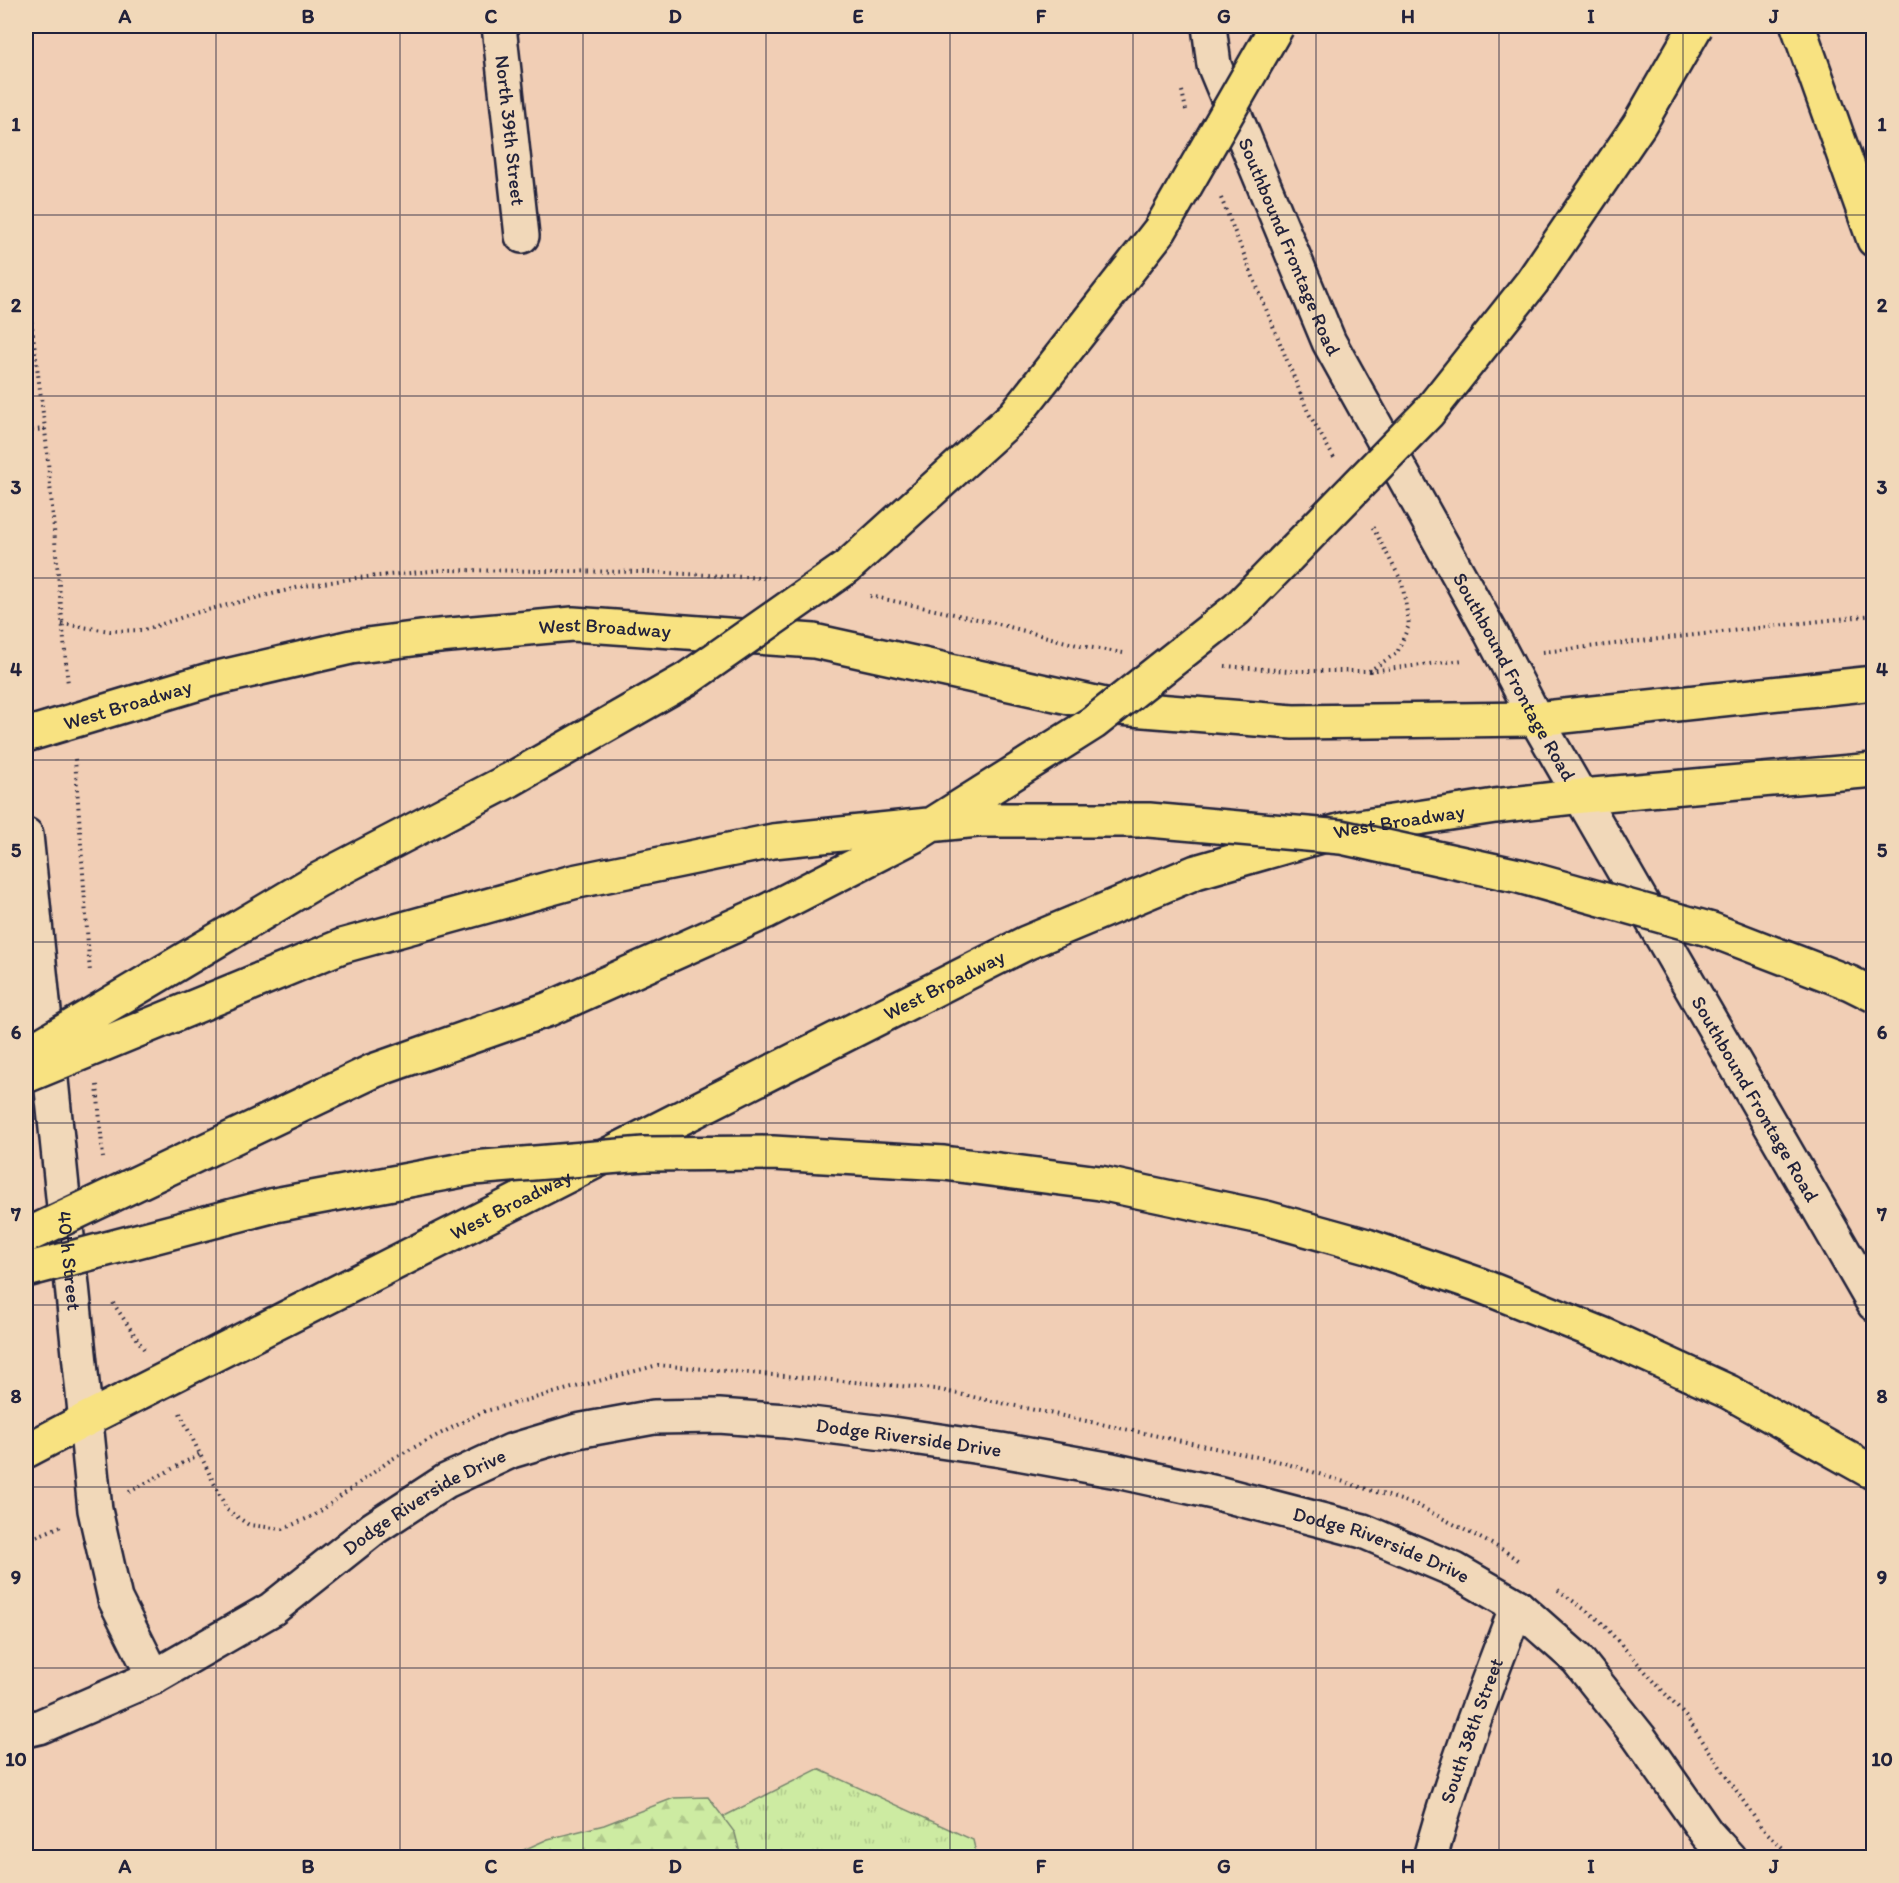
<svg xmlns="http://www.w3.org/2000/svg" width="1899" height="1883" viewBox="0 0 1899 1883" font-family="Itim,sans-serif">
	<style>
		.grass { fill: url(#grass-tufts); stroke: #78866e; stroke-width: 1.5 }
		.forest { fill: url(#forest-firs); stroke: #78866e; stroke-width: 1.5 }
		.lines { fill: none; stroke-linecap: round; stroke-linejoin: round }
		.minor-casing { stroke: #22223b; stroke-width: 38 }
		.major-casing { stroke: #22223b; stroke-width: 38 }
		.highway-casing { stroke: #22223b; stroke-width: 38 }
		.path { stroke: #22223b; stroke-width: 4; stroke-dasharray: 1.5 4.5; stroke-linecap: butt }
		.minor { stroke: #f1d8b9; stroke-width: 33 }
		.major { stroke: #f8e281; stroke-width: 33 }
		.highway { stroke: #f8e281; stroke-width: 33 }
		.highway-bridge-casing { stroke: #22223b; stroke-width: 38; stroke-linecap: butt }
		.highway-bridge { stroke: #f8e281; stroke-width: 33 }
		.grid { fill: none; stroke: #22223b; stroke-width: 1.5; stroke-opacity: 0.55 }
		.labels { text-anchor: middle; stroke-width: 6; stroke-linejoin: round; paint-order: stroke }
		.street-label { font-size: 20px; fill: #22223b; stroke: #f1d8b9 }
		.neatline { fill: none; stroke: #22223b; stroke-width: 2 }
		.grid-label { font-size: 20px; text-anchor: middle; font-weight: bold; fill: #22223b }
	</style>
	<defs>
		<pattern id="grass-tufts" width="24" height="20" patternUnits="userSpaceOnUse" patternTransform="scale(1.5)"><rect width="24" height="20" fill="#cdeba2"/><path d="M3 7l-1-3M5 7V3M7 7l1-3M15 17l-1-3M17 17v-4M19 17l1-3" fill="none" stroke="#b0c98c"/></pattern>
		<pattern id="forest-firs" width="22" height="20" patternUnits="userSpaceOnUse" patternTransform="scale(1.5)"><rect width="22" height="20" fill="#cdeba2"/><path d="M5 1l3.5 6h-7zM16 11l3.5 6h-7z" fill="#b0c98c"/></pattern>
	</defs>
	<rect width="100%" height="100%" fill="#f1ceb5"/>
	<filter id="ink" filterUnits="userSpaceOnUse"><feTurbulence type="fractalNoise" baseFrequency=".0167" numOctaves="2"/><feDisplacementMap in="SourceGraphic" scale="12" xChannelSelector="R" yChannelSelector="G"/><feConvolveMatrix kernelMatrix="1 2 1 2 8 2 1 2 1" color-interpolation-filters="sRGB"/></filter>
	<g filter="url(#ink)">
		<path class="grass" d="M818 1769 973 1840 977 1857 641 1858Z"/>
		<path class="forest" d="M708 1797 735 1833 741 1857H508L548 1839 604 1825 674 1798Z"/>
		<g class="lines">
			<defs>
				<g id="minor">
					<path id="s1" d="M499 26 522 236"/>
					<path id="s2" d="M1209 26 1214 65 1329 342 1491 633 1536 719 1874 1304"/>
					<path id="s3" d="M26 835 95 1510 115 1599 154 1677"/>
					<path id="s4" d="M26 1730 39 1727 154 1677 272 1609 374 1528 446 1481 511 1451 577 1431 654 1417 719 1416 786 1421 892 1434 1001 1450 1112 1470 1217 1493 1363 1531 1455 1570 1517 1606 1577 1659 1639 1737 1707 1834 1729 1858"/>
					<path id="s5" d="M1430 1858C1453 1772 1485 1689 1517 1606"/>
				</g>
				<g id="major">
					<path id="s6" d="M26 735 209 680 351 647 428 637 573 624 814 641 1119 708 1293 722 1536 719 1874 683"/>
					<path id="s7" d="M85 1420 1026 943 1196 872 1346 829 1495 806 1582 796 1874 770"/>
				</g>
				<path id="highway" d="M1798 26 1874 240
					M26 1451 85 1420"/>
			</defs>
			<use href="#minor" class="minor-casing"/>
			<use href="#major" class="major-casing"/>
			<use href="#highway" class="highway-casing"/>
			<path class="path" d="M1182 91 1186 110
				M1221 198 1308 412 1334 458
				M26 280 45 429 68 685
				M26 431 45 429
				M870 596 991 622 1081 646 1123 653
				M62 624 110 631 144 630 195 613 304 586 357 578 442 570 648 572 765 578
				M1543 652 1874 615
				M1225 666 1289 671H1369L1397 653 1409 625 1402 582 1371 524
				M1370 671 1464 660
				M75 759 90 973
				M97 1085 103 1158
				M113 1303 144 1349
				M180 1413 227 1510 249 1525 283 1529 315 1515 392 1459 482 1412 658 1365 935 1389 1281 1462 1417 1505 1505 1551 1520 1562
				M129 1492 200 1454
				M26 1541 61 1526
				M1558 1590 1599 1620 1687 1718 1761 1827 1793 1858"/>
			<use href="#minor" class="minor"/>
			<use href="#major" class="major"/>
			<use href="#highway" class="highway"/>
			<defs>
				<path id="highway-bridge" d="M26 1054 318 880 510 780 687 679 847 567 1015 415 1160 230 1277 26
					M26 1076 342 946 573 882 773 841 977 820H1149L1341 837 1519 876 1712 930 1850 983 1874 995
					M26 1236 373 1071 549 1009 765 912 917 834 1093 723 1237 609 1428 413 1532 282 1639 125 1696 26
					M26 1270 275 1205 473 1168 644 1154 773 1153 944 1163 1100 1183 1266 1218 1367 1246 1477 1284 1604 1335 1729 1392 1874 1473"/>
			</defs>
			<use href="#highway-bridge" class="highway-bridge-casing"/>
			<use href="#highway-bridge" class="highway-bridge"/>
		</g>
	</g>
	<path class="grid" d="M216 26V1858M400 26V1858M583 26V1858M766 26V1858M950 26V1858M1133 26V1858M1316 26V1858M1499 26V1858M1683 26V1858M26 215H1874M26 396H1874M26 578H1874M26 760H1874M26 942H1874M26 1123H1874M26 1305H1874M26 1487H1874M26 1668H1874"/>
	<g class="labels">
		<g class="street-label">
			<text dy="7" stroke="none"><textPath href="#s1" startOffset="105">North 39th Street</textPath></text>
			<text dy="7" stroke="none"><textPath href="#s2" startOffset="236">Southbound Frontage Road</textPath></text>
			<text dy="7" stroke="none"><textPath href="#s6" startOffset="592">West Broadway</textPath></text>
			<text dy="7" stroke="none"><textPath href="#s2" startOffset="722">Southbound Frontage Road</textPath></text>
			<text dy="7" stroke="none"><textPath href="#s6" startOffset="106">West Broadway</textPath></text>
			<text dy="7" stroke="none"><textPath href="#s7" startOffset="1449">West Broadway</textPath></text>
			<text dy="7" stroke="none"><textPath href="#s7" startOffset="963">West Broadway</textPath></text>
			<text dy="7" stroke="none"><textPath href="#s2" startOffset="1208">Southbound Frontage Road</textPath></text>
			<text dy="7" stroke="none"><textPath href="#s7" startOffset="477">West Broadway</textPath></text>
			<text dy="7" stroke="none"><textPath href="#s3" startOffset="428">40th Street</textPath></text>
			<text dy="7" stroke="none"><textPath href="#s4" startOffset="966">Dodge Riverside Drive</textPath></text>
			<text dy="7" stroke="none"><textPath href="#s4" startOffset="462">Dodge Riverside Drive</textPath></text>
			<text dy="7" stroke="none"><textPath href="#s4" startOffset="1452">Dodge Riverside Drive</textPath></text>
			<text dy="7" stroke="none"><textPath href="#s5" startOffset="134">South 38th Street</textPath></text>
		</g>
	</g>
	<rect width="1899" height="1883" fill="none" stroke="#f1d8b9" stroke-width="66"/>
	<rect x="33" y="33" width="1833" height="1817" class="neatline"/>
	<g class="grid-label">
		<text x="125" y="23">A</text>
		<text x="308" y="23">B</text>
		<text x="491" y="23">C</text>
		<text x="675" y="23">D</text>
		<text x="858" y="23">E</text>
		<text x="1041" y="23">F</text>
		<text x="1224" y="23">G</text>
		<text x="1408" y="23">H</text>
		<text x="1591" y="23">I</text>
		<text x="1774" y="23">J</text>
		<text x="16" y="131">1</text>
		<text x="1882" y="131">1</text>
		<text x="16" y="312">2</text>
		<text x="1882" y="312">2</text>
		<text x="16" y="494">3</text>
		<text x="1882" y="494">3</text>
		<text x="16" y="676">4</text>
		<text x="1882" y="676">4</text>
		<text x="16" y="857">5</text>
		<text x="1882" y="857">5</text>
		<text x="16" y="1039">6</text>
		<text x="1882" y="1039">6</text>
		<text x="16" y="1221">7</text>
		<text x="1882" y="1221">7</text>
		<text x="16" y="1403">8</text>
		<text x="1882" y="1403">8</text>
		<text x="16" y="1584">9</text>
		<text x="1882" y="1584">9</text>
		<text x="16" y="1766">10</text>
		<text x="1882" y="1766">10</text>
		<text x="125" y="1873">A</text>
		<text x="308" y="1873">B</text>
		<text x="491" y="1873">C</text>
		<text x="675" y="1873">D</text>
		<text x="858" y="1873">E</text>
		<text x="1041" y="1873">F</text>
		<text x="1224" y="1873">G</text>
		<text x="1408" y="1873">H</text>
		<text x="1591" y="1873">I</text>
		<text x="1774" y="1873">J</text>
	</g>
</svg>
